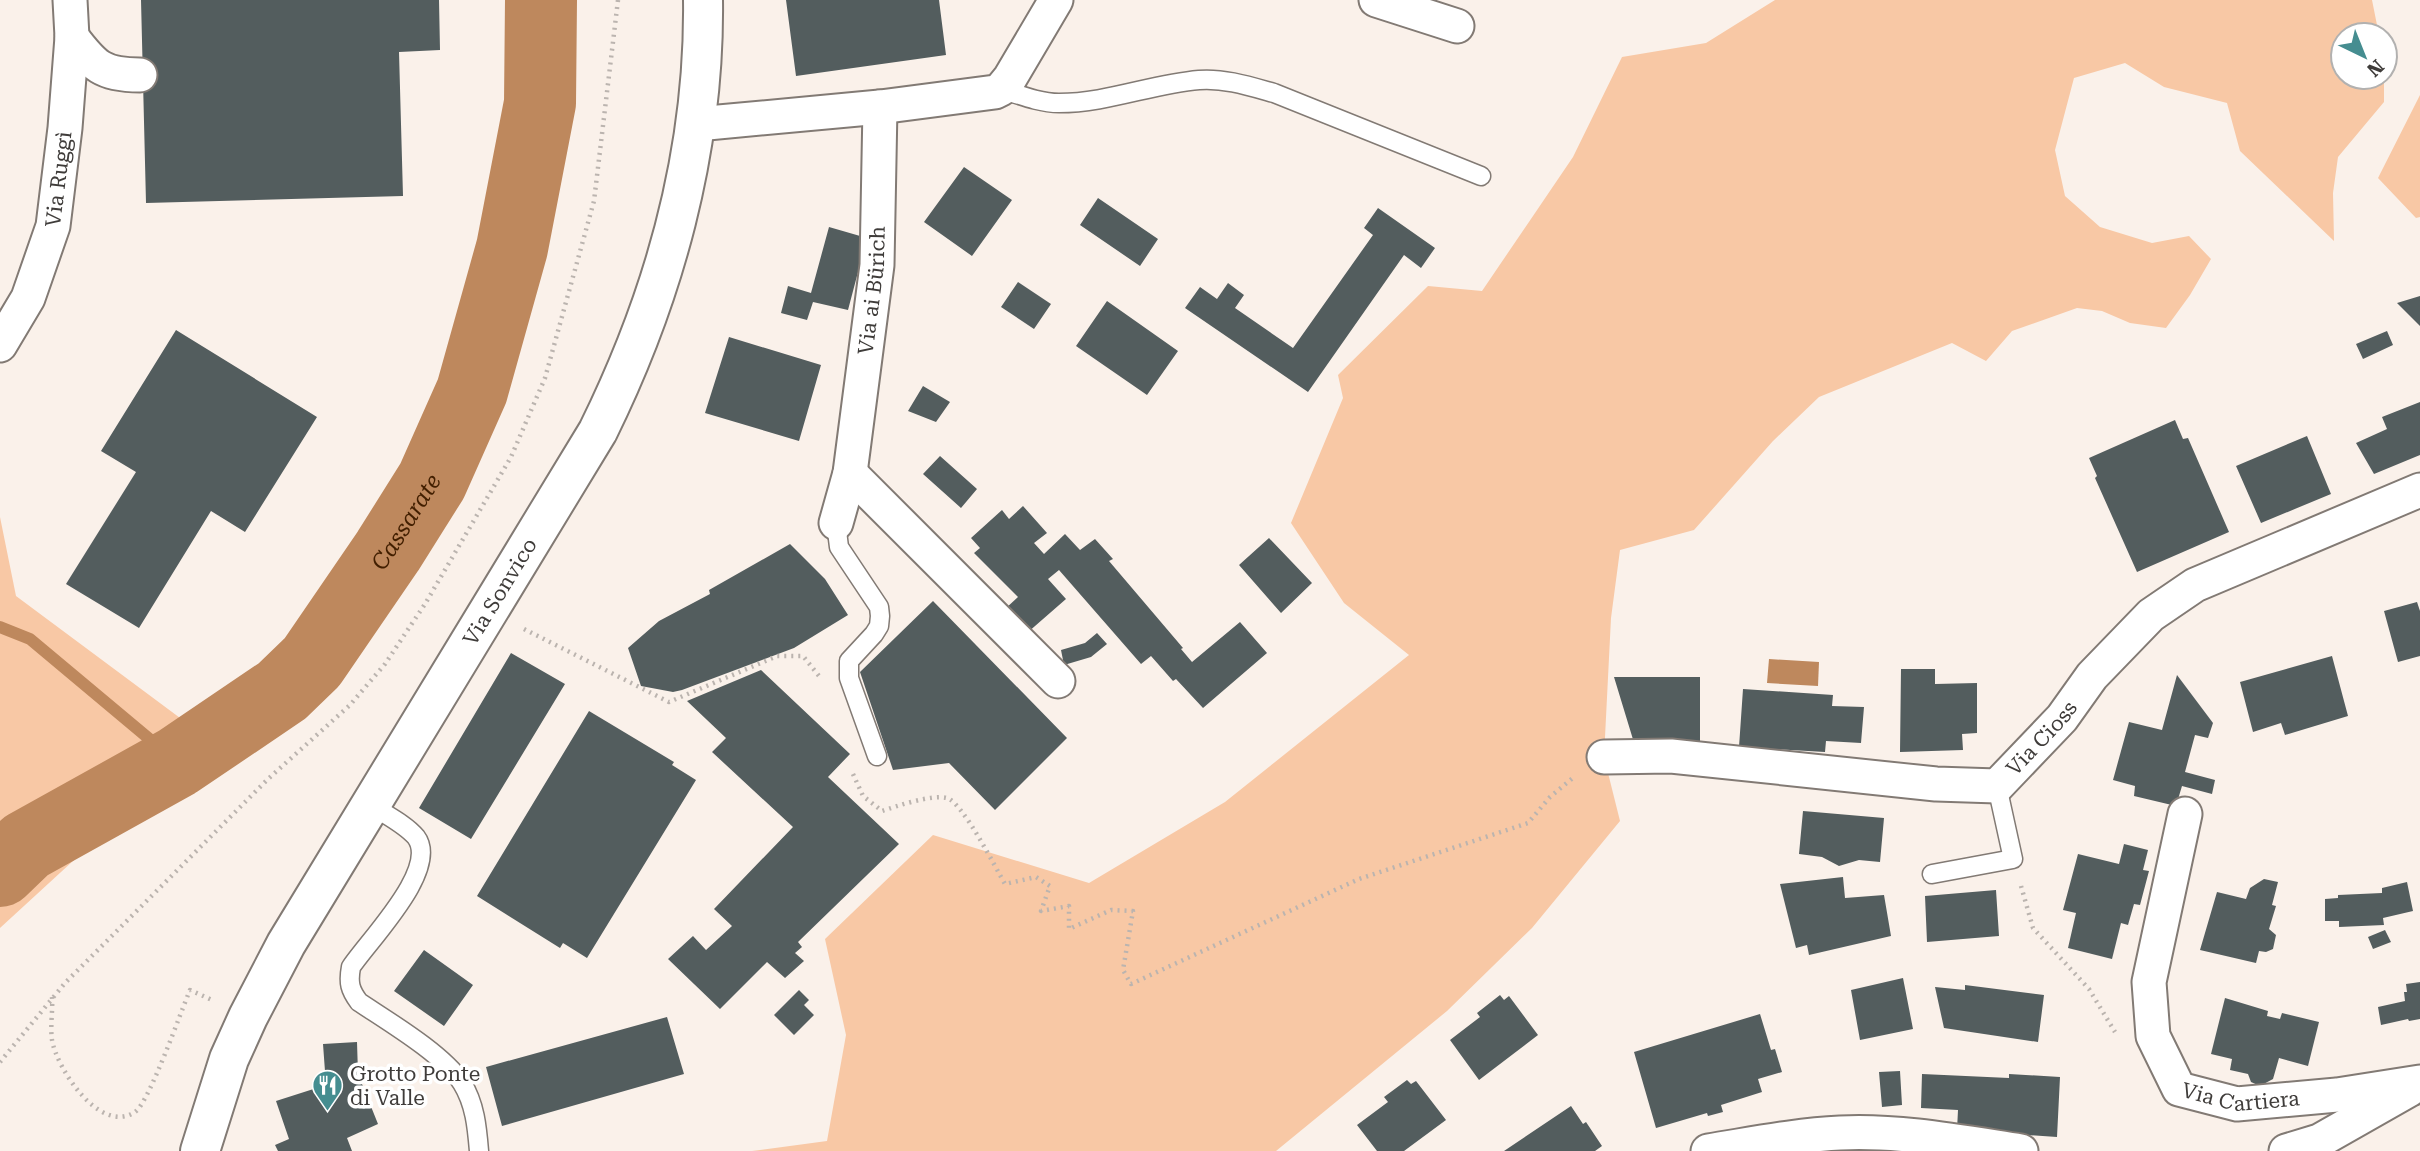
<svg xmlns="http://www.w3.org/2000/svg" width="2420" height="1151" viewBox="0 0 2420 1151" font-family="'Roboto Serif',serif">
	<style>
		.green { fill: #f8c8a5 }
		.water { fill: #be885d }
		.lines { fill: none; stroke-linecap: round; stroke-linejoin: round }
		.stream { stroke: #be885d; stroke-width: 12 }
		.river { stroke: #be885d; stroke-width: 72 }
		.building { fill: #535d5e }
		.lane-casing { stroke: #827a74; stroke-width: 21 }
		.street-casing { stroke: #827a74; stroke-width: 37 }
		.secondary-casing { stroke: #827a74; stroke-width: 42 }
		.path { stroke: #bbb4af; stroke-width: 4.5; stroke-dasharray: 2 5; stroke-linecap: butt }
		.lane { stroke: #fff; stroke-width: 18 }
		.street { stroke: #fff; stroke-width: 33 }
		.secondary { stroke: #fff; stroke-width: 38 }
		.labels { text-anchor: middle; stroke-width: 7; stroke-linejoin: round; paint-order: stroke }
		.street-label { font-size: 21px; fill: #3f3c3a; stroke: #fff }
		.poi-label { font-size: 21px; fill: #3f3c3a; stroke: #fff; text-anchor: start }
		.water-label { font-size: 23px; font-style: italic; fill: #421f00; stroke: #fff }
	</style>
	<rect width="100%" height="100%" fill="#faf1ea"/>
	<path class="green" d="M1775 0H2372L2379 35H2343V77H2384V102L2338 157 2333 193 2334 241 2240 151 2227 103 2164 87 2125 63 2074 78 2055 150 2065 196 2100 227 2152 243 2189 236 2211 259 2190 295 2166 328 2130 323 2102 311 2077 308 2012 331 1986 361 1952 343 1819 397 1773 441 1694 530 1620 550 1611 618 1604 757 1620 821 1532 928 1447 1011 1276 1151H752L827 1141 846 1035 825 939 933 835 1089 883 1225 802 1409 655 1344 603 1291 523 1343 398 1338 375 1428 286 1482 291 1573 157 1622 57 1706 43Z
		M2420 95V217L2416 218 2378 178Z
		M0 517 16 596 207 738 0 928Z"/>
	<path class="water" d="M1769 659 1819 662 1818 686 1767 683Z"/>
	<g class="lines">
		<path class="stream" d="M0 627 30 639 177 762"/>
		<path class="river" id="s1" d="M0 871 26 846 177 762 282 691 312 662 388 551 432 481 472 391 512 248 540 103 541 0"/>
	</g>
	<path class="building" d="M141 0H439L440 50 399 52 403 196 146 203Z
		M786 0H939L946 55 796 76Z
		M964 167 1012 200 972 256 924 222Z
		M1098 198 1158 239 1140 266 1080 225Z
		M1378 208 1435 248 1421 268 1404 255 1308 392 1185 308 1200 287 1217 299 1228 283 1244 295 1235 308 1293 348 1373 235 1364 228Z
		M829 227 867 238 848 310 813 302 807 320 781 313 788 286 811 293Z
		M1018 282 1051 304 1034 329 1001 307Z
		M2420 296V326L2397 303Z
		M1107 301 1178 351 1147 395 1076 346Z
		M176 330 317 417 245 532 211 511 139 628 66 584 136 472 101 451Z
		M2387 331 2393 345 2363 359 2356 344Z
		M729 337 821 365 799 441 705 413Z
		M923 386 950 402 936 422 908 411Z
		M2420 402V455L2374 474 2356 443 2387 429 2382 417Z
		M2175 420 2183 439 2188 438 2229 532 2137 572 2095 478 2097 476 2089 458Z
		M2307 436 2331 494 2261 523 2236 466Z
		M940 456 977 489 961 508 923 474Z
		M1023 506 1047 533 1034 543 1044 554 1065 534 1080 550 1095 539 1113 559 1109 561 1183 648 1181 649 1192 662 1240 622 1267 653 1203 708 1176 679 1173 681 1151 656 1141 664 1059 570 1048 579 1066 599 1027 633 1005 609 1018 597 974 553 980 548 971 538 1002 510 1009 519Z
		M1269 538 1312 583 1281 613 1239 565Z
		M790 544 825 579 848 615 794 648 682 690 673 692 641 686 628 648 659 621 710 594 709 590Z
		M933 601 1067 738 995 810 949 763 893 770 860 672Z
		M2417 602 2420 611V656L2398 662 2384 611Z
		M1097 633 1107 644 1091 657 1064 665 1061 650 1085 643Z
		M511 653 565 684 471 839 419 808Z
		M2332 656 2348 716 2285 735 2281 723 2253 732 2240 682Z
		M1901 669H1935V684L1977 683V733L1962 734 1963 750 1900 752Z
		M761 670 850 754 828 777 899 844 798 942 802 947 795 953 804 961 785 978 767 962 720 1009 668 959 693 936 706 950 732 926 714 909 793 827 712 752 726 738 687 701Z
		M2177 675 2213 723 2208 738 2195 735 2185 772 2215 780 2212 794 2182 786 2176 806 2134 796 2135 786 2113 780 2129 722 2162 730Z
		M1614 677H1700V745L1635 746Z
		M1743 689 1833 695 1832 706 1864 707 1861 743 1826 741 1825 752 1739 747Z
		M589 711 674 762 672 765 696 780 587 958 563 943 560 948 477 896Z
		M1803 811 1884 818 1880 862 1859 860 1839 866 1822 857 1799 854Z
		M2124 844 2148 850 2143 870 2149 871 2140 905 2134 904 2128 925 2121 923 2112 959 2068 948 2076 913 2063 910 2078 854 2119 864Z
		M1843 877 1845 898 1884 895 1891 936 1809 955 1807 945 1796 948 1780 884Z
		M2264 879 2278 882 2272 905 2276 906 2269 929 2276 935 2273 949 2266 952 2259 951 2256 963 2200 950 2217 892 2246 899 2250 888Z
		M2407 882 2413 911 2383 918 2384 925 2339 927V921H2325V899L2338 898V895L2382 893V888Z
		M1996 890 1999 936 1927 942 1925 896Z
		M2385 930 2391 942 2373 949 2368 937Z
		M424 950 473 985 444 1026 394 991Z
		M1903 978 1913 1029 1860 1040 1851 990Z
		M2420 982V1019L2409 1021 2408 1019 2381 1025 2378 1007 2405 1001 2404 992H2407L2406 984Z
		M1965 985 2044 995 2038 1042 1944 1028 1935 987 1965 990Z
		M799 990 809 1000 804 1005 814 1015 794 1035 774 1015Z
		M1500 995 1504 1000 1509 996 1538 1035 1479 1080 1450 1040 1480 1017 1477 1013Z
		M2225 998 2268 1011 2267 1016 2280 1019 2282 1013 2319 1022 2308 1066 2279 1058 2273 1079 2260 1086 2251 1082 2248 1074 2230 1070 2232 1059 2211 1054Z
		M1760 1014 1771 1050 1775 1049 1782 1072 1758 1079 1762 1092 1721 1105 1723 1112 1708 1116 1707 1113 1656 1128 1634 1052Z
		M667 1017 684 1074 502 1126 486 1067Z
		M357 1042 358 1074 378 1124 347 1138 352 1151H278L275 1145 289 1139 276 1101 326 1085 323 1044Z
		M1900 1071 1902 1105 1882 1107 1879 1072Z
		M1922 1074 2009 1078V1074L2060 1077 2057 1137 1957 1130 1958 1110 1921 1108Z
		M1407 1080 1411 1084 1416 1081 1446 1120 1404 1151H1377L1357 1125 1388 1102 1384 1097Z
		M1571 1106 1583 1124 1586 1122 1602 1146 1595 1151H1504Z"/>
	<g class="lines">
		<defs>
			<path id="lane" d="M1001 89C1020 95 1040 103 1059 103 1107 103 1152 84 1199 80 1224 78 1249 86 1274 93L1481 176
				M836 523 839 547 879 607 880 616 879 626 874 634 849 661V678L877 756
				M371 805C386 815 405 824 416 837 440 869 369 940 351 967 348 983 350 990 359 1002 389 1022 443 1054 462 1083 475 1104 477 1127 479 1151
				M1932 874 2013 859 1997 786"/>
			<g id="street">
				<path d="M1376 0 1457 26"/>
				<path d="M72 37C94 66 102 75 140 75"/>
				<path d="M697 124 880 107 995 92 1001 89 1010 78 1056 0"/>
				<path id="s2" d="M0 345 28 298 53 226 65 128 72 37 70 0"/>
				<path d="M850 473 1058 681"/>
				<path id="s3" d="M836 523 850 473 877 265 880 107"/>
				<path id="s4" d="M1604 757 1671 756 1936 784 1997 786 2062 718 2092 676 2151 615 2195 585 2420 490"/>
				<path id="s5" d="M2185 814 2149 982 2153 1036 2179 1089 2237 1104 2337 1095 2420 1082"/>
				<path d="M1708 1151C1752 1144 1796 1135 1840 1133 1900 1130 1962 1142 2021 1151"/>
				<path d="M2286 1151 2319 1141 2409 1090"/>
			</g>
			<g id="secondary">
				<path id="s6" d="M200 1151 229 1059 248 1017 286 944 598 431C664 297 705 150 703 0"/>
			</g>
		</defs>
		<use href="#lane" class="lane-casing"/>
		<use href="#street" class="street-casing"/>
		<use href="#secondary" class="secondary-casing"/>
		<path class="path" d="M524 629 669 702 777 656H803L819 676
			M853 774 863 796 882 811C897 806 932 794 947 798 963 803 995 867 1005 884L1036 877 1050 886 1041 911 1069 906V929L1111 910 1133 911 1123 970 1131 984 1359 879 1528 823 1550 797 1574 777
			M2021 886 2033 928 2089 989 2115 1032
			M52 997C53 1010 50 1027 52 1040 57 1069 100 1135 135 1112 149 1103 181 1011 190 990L212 1000
			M0 1062 65 983 268 779 350 705 385 664 425 604 511 457 545 378 594 201 618 0"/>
		<use href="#lane" class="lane"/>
		<use href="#street" class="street"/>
		<use href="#secondary" class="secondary"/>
	</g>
	<defs>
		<symbol id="restaurant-pin" viewBox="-11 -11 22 30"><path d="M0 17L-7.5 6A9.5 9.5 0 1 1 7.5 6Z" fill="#458d90" stroke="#fff"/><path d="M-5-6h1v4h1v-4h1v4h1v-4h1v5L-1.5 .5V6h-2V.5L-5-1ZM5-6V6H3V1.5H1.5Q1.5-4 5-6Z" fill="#fff"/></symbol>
	</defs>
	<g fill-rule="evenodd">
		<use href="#restaurant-pin" x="310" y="1068" width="35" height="47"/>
	</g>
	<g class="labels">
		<g class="street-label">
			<text dy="7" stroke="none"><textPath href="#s2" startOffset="178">Via Ruggì</textPath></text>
			<text dy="7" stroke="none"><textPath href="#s3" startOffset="236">Via ai Bürich</textPath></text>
			<text dy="7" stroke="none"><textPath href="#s6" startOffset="637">Via Sonvico</textPath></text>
			<text dy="7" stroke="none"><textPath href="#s4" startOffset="460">Via Cioss</textPath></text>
			<text dy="7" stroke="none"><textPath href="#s5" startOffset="348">Via Cartiera</textPath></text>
		</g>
		<g class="poi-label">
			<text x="350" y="1081">Grotto Ponte<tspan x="350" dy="24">di Valle</tspan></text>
		</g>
		<g class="water-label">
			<text dy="8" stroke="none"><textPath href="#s1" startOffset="546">Cassarate</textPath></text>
		</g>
	</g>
	<g transform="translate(2364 56) rotate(137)"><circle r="33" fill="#ffffff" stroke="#b2b1b0" stroke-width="2"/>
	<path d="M0-5L12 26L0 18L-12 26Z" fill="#458d90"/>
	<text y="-10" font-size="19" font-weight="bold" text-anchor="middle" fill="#3f3c3a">N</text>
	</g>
</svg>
